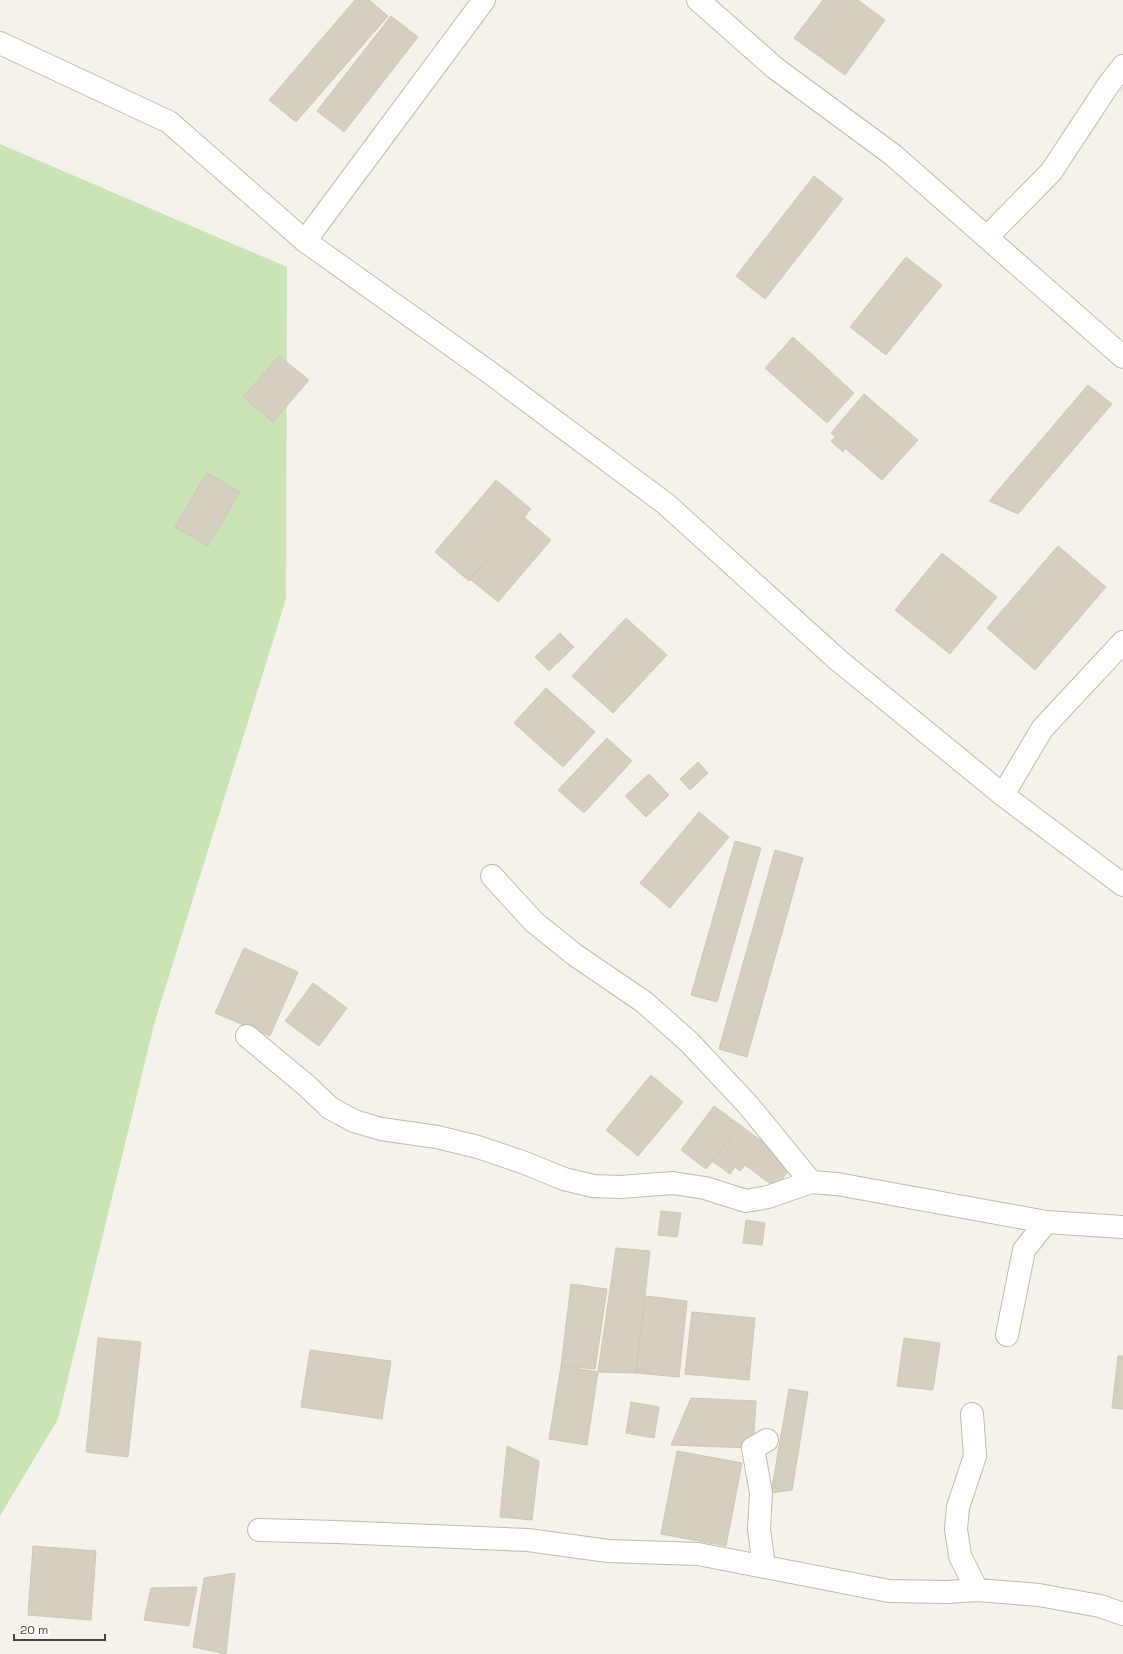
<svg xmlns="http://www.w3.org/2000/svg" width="1123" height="1654" viewBox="0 0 1123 1654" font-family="'Space Grotesk',sans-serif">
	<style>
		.green { fill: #cae4b6 }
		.building { fill: #d4cfc0; stroke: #cfc8b4 }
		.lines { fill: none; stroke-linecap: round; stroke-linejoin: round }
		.minor-casing { stroke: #bfbbad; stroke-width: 24 }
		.tertiary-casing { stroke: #bfbbad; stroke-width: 24 }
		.minor { stroke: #fff; stroke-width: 22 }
		.tertiary { stroke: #fff; stroke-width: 22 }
	</style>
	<rect width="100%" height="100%" fill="#f4f2ea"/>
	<path class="green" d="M0 144 287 267 286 599 155 1021 58 1419 0 1516Z"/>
	<path class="building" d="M355 0H369L388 16 296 122 269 100Z
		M823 0H858L885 20 845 75 794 38Z
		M391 16 418 37 344 132 317 111Z
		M814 176 843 199 765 299 736 276Z
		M906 257 942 285 886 355 850 327Z
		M793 337 854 393 827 423 765 368Z
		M279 356 309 380 273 422 243 397Z
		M1088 385 1112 404 1018 514 989 501Z
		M864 394 918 440 882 480 845 448 843 452 831 441 836 437 831 433Z
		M207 473 240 492 208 546 175 527Z
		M496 480 531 509 469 581 435 552Z
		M524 517 551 540 498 602 470 579Z
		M1058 546 1106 587 1035 670 987 628Z
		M942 553 997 597 950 654 895 610Z
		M626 618 667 655 613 713 572 676Z
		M560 633 574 647 549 671 535 657Z
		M546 688 595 732 563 767 514 723Z
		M607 738 632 761 584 813 558 790Z
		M698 762 708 773 690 790 680 779Z
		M649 774 669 795 646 817 625 796Z
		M699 812 729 837 670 908 640 883Z
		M735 841 761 848 717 1002 691 995Z
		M775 850 803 858 747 1057 719 1049Z
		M244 948 298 972 270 1036 215 1013Z
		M313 983 347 1008 319 1046 285 1021Z
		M651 1075 683 1102 638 1156 606 1130Z
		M714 1106 740 1125 706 1169 681 1150Z
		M740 1125 793 1164 776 1188 745 1165 740 1171 735 1167 730 1174 712 1161Z
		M661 1211 681 1213 677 1237 658 1235Z
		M746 1220 765 1223 762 1245 743 1243Z
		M616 1248 650 1251 636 1373 598 1372Z
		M571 1284 607 1289 595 1369 561 1366Z
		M645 1296 687 1301 679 1377 636 1373Z
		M692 1312 755 1318 749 1380 685 1374Z
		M98 1338 141 1342 128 1457 86 1452Z
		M904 1338 940 1343 933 1390 897 1386Z
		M310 1350 391 1361 382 1419 301 1407Z
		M1118 1356H1123V1409L1112 1408Z
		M561 1366 598 1372 587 1445 549 1439Z
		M789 1389 808 1392 792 1490 771 1493Z
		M691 1398 756 1401 753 1448 671 1445Z
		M631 1402 659 1407 654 1438 626 1433Z
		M507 1446 539 1461 532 1520 500 1517Z
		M677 1451 742 1463 726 1546 661 1534Z
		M33 1546 96 1551 91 1620 28 1615Z
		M235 1573 226 1654 193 1647 204 1578Z
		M197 1587 189 1626 144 1620 151 1588Z"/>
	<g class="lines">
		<defs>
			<path id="minor" d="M698 0 775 68 893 155 1123 357
				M987 237 1051 172 1109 84 1123 66
				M305 241 484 0
				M1003 795 1042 729 1123 642
				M492 876 534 922 575 955 644 1002 689 1042 749 1106 811 1182
				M247 1036 307 1086 330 1108 354 1121 381 1129 437 1137 478 1147 525 1163 564 1179 593 1186 620 1187 673 1183 705 1188 746 1201 768 1197 811 1182 837 1184 1046 1222 1123 1227
				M1007 1335 1024 1250 1046 1222
				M972 1414 975 1456 958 1507 956 1529 960 1556 977 1590
				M259 1530 336 1532 528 1540 608 1551 698 1554 889 1591 947 1592 977 1590 1039 1595 1100 1606 1123 1614
				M764 1567 759 1529 761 1493 753 1448 767 1440"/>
			<path id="tertiary" d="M0 43 169 122 305 241 489 372 666 504 838 660 1003 795 1123 885"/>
		</defs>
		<use href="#minor" class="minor-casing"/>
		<use href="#tertiary" class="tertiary-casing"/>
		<use href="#minor" class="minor"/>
		<use href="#tertiary" class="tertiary"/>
	</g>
	<path d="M14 1634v6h91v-6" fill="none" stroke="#474339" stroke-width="2"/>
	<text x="20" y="1634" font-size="12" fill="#474339" stroke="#ffffff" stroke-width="3" paint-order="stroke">20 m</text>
</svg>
